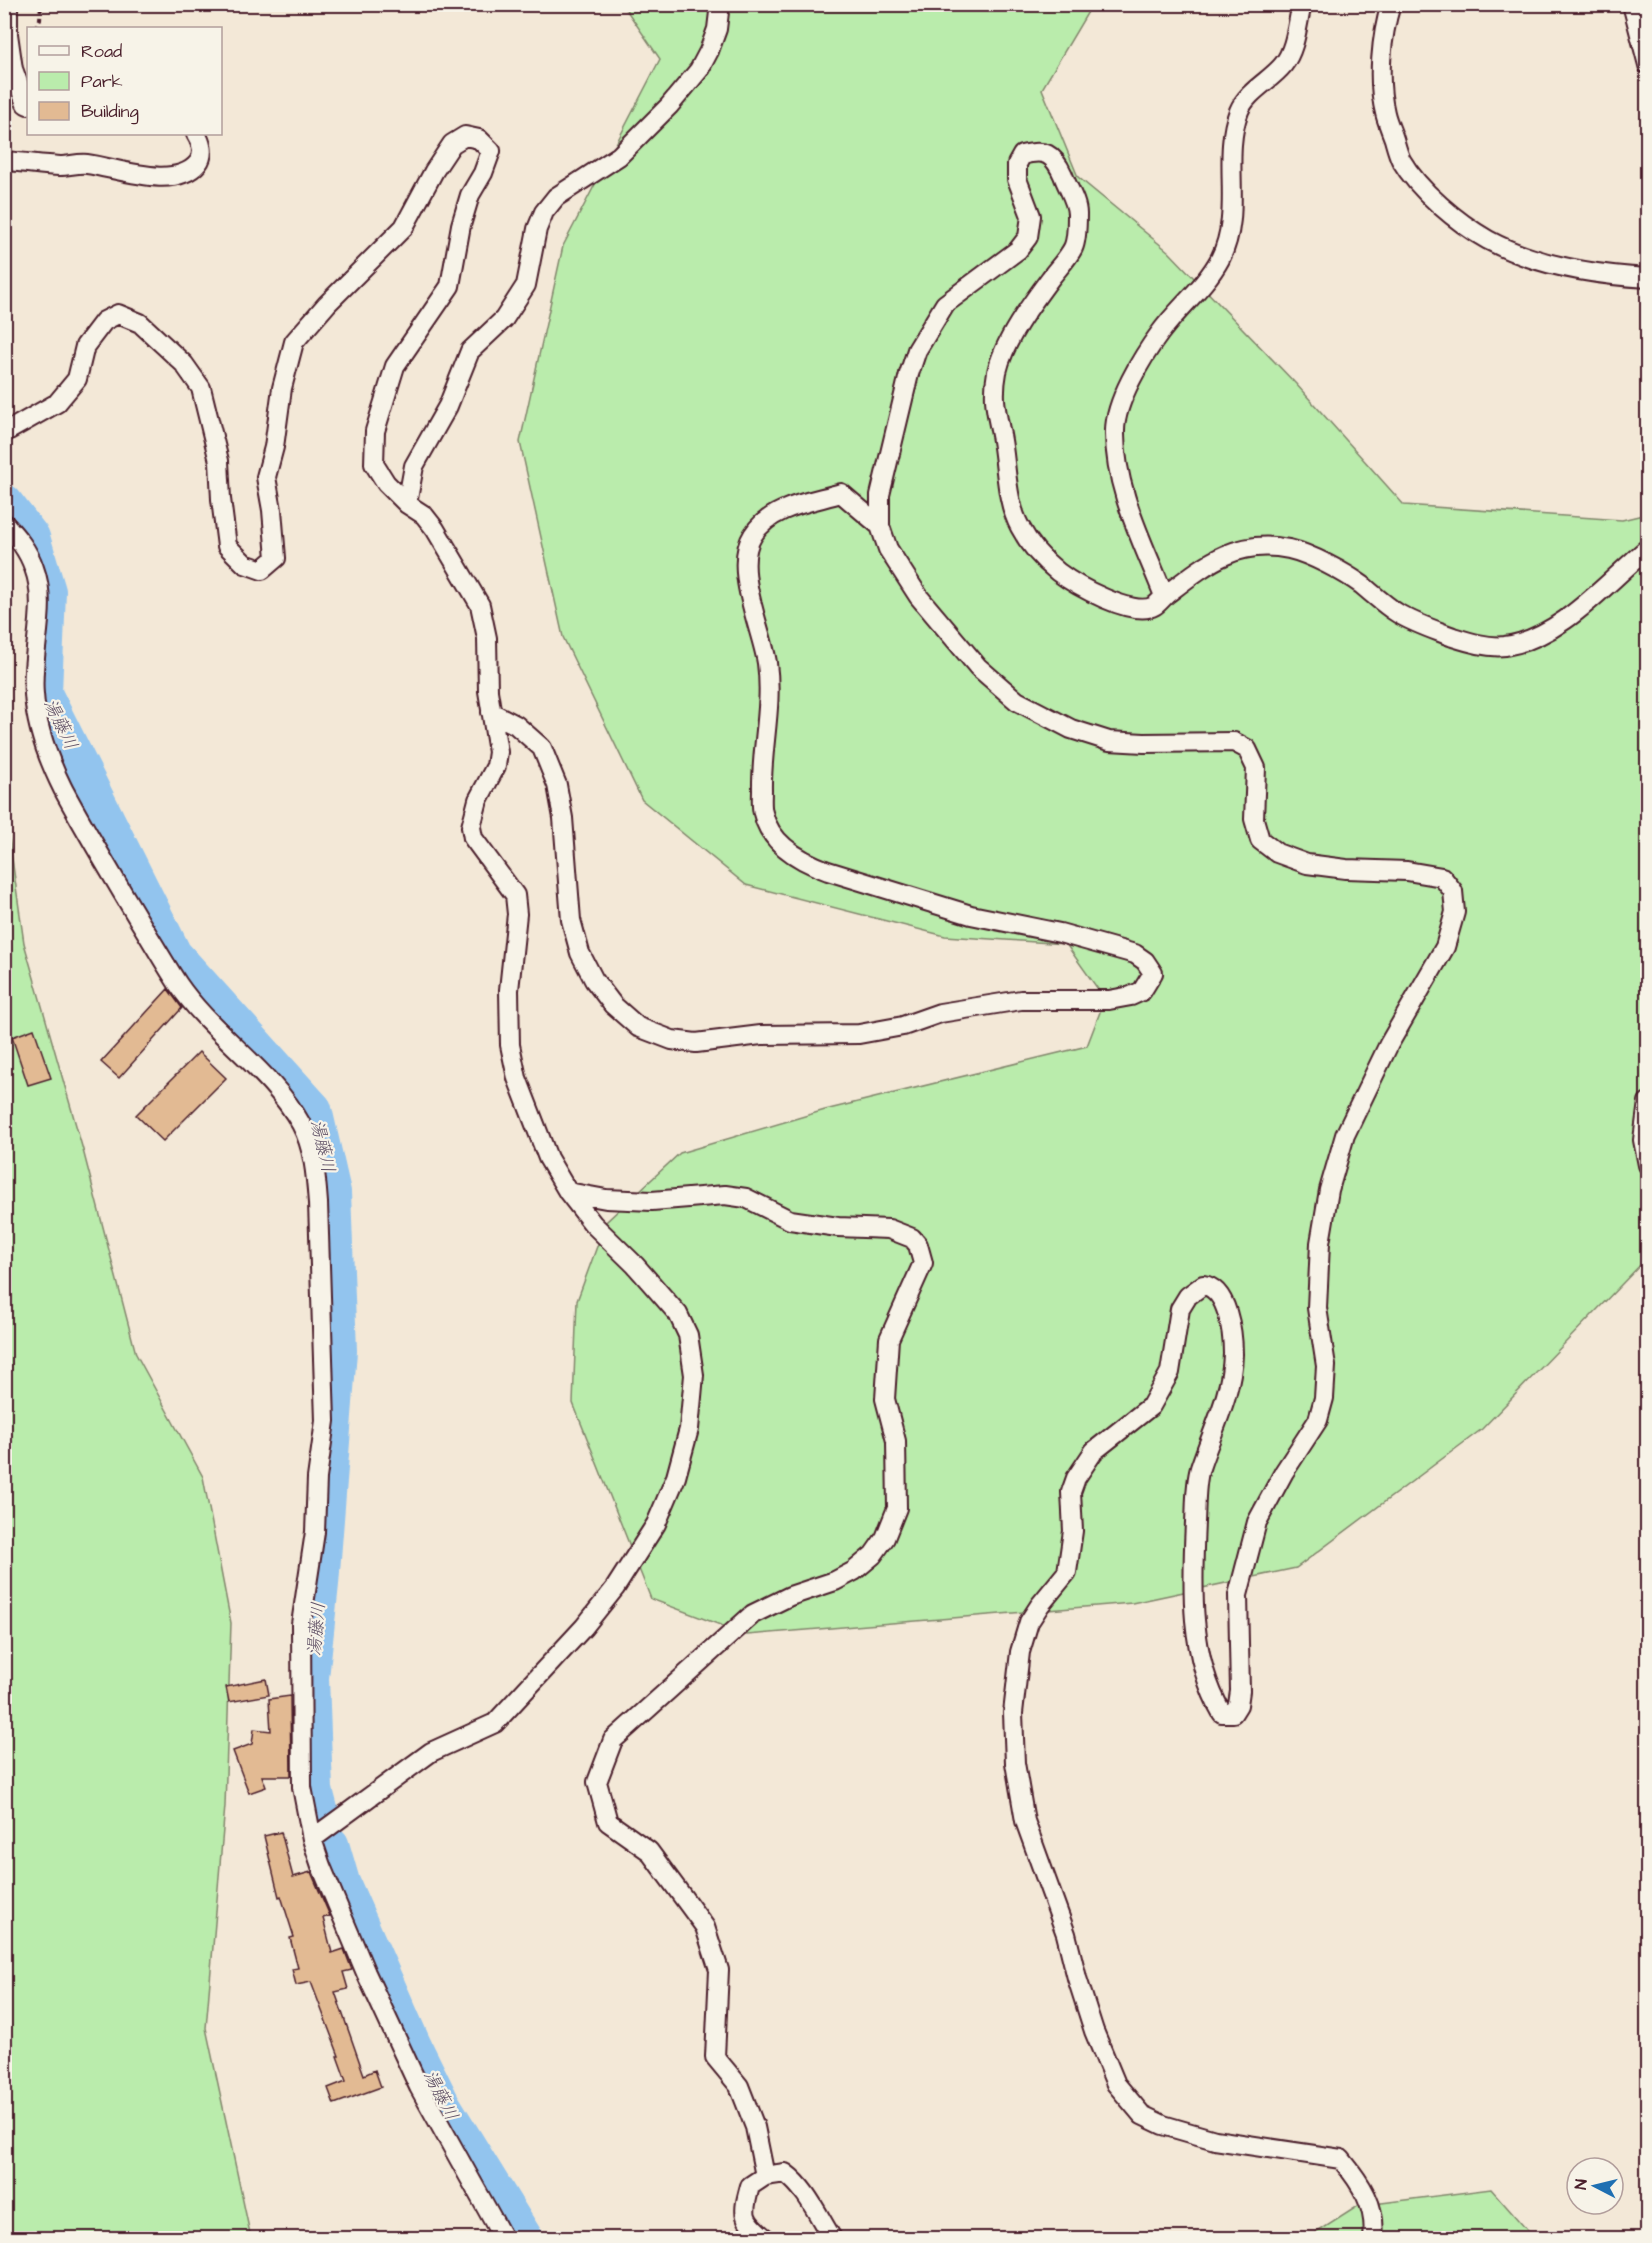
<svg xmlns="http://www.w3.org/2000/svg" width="1652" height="2243" viewBox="0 0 1652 2243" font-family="'Architects Daughter','Klee One',sans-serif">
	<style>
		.green { fill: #baecac; stroke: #82866c; stroke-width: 1.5 }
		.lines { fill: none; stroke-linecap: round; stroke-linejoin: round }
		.river { stroke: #92c4ee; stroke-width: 34 }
		.building { fill: #e2ba93; stroke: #4a1f2b; stroke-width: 1.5 }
		.minor-casing { stroke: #4a1f2b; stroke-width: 22 }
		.path { stroke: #4a1f2b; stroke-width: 4; stroke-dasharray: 4.5 4.5; stroke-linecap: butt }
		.minor { stroke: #f7f3e8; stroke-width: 18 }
		.labels { text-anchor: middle; stroke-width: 4.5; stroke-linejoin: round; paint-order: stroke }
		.water-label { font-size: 18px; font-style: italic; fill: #605166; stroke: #f7f3e8 }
	</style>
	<rect width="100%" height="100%" fill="#f3e8d7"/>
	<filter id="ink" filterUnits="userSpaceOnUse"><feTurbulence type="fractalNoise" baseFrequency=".0167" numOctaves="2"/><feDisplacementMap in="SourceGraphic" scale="12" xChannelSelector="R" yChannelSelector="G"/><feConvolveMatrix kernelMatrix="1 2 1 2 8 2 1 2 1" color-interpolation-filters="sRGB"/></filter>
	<g filter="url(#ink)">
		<path class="green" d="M623 5H1092L1042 89 1078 177 1169 252 1296 384 1404 505 1622 520 1647 514V1258L1482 1429 1296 1568 1132 1603 747 1635 651 1599 573 1403 577 1301 606 1222 680 1153 825 1110 1087 1046 1105 999 1066 944 945 936 746 885 642 800 563 637 520 442 563 246 660 59Z
			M4 802 24 943 83 1150 136 1354 203 1477 231 1623 225 1806 206 2028 251 2238H5Z
			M1491 2189 1534 2238H1308L1358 2206Z"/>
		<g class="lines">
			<path class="river" d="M5 501 33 537 49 591 45 693 175 954 315 1109 334 1192 340 1351 322 1584 312 1678 316 1790 322 1813
				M332 1844 343 1882 414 2044 443 2103 526 2238"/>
		</g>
		<path class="building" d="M168 989 182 1008 119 1078 101 1062Z
			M34 1029 51 1078 28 1085 12 1037Z
			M199 1052 226 1078 163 1141 136 1115Z
			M266 1679 269 1695 229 1702 226 1687Z
			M290 1696 291 1776H262L266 1787 249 1793 233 1751 252 1744 254 1729 271 1731 269 1699Z
			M281 1832 293 1877 311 1872 330 1916 323 1918 332 1953 344 1949 352 1970 343 1972 348 1989 335 1992 364 2075 375 2070 381 2087 334 2104 328 2088 346 2081 337 2056H339L311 1982 296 1985 292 1969 298 1968 290 1938 294 1937 281 1896 279 1897 264 1836Z"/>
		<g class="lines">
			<defs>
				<path id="minor" d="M8 4V34L13 69 26 104 28 105
					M1391 4C1381 37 1377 80 1385 113 1387 122 1391 130 1394 139 1396 146 1398 154 1401 160 1419 191 1458 223 1488 240 1534 265 1596 275 1648 278
					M1632 4 1648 65
					M4 161C23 162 41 165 60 166 69 166 78 163 87 164 117 168 175 191 198 163 205 154 201 142 196 134
					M4 433 57 403 77 379 85 346 104 321 118 314 140 323 184 364 201 388 219 461 221 499 227 546 245 564 262 570 276 558 272 510 266 477 274 447 282 388 294 342 327 304 404 227 434 171 452 144 465 136 479 139 491 151 483 173 470 195 461 225 450 286 395 366 375 431 374 464 386 483 407 504 424 515 435 529 480 605 487 638 488 691 498 752 496 766 478 800 471 827 473 838 515 895 517 914 509 990 510 1045 517 1078 548 1158 568 1192 593 1224 635 1265 678 1314 688 1335 694 1375 689 1429 676 1477 656 1524 615 1588 584 1627 495 1723 431 1752 312 1839
					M407 504 414 466 448 406 470 351 504 319 526 285 537 229 544 212 556 197 619 156 669 106 699 70 709 51 717 29 719 12 717 4
					M4 523C17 537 28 550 34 568 49 607 30 653 34 694 36 728 48 759 63 789 87 834 114 878 140 922 153 943 165 964 178 984 212 1034 271 1070 301 1124 314 1148 316 1176 318 1203L325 1421 317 1478 315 1532 301 1624 302 1787 312 1839 321 1866 366 1973 419 2087 503 2238
					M1164 596C1144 544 1114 489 1115 431 1115 402 1142 357 1160 333 1178 308 1205 287 1220 259 1244 212 1221 158 1239 111 1247 91 1270 81 1283 65 1296 49 1297 24 1302 4
					M491 712 516 725 542 748 557 785 563 818 571 920 580 953 594 980 613 1005 638 1027 672 1040 696 1043 761 1035 859 1034 903 1026 940 1013 1021 1000H1109L1131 996 1142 991 1153 973 1145 961 1135 954 1060 933 971 915 828 871C800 861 770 844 763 813 761 806 762 798 762 790 761 748 773 706 767 663 762 629 732 567 753 535 771 506 811 502 841 493L880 526
					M1648 1102 1643 1140 1648 1165
					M568 1192 606 1199 652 1201 725 1195 746 1198 790 1220 838 1227 889 1229 912 1238 918 1245 923 1263 889 1339 885 1399 896 1441 897 1508 885 1538 873 1555 854 1571 835 1581 790 1596 753 1614 613 1740 597 1782 608 1822 649 1851 705 1927 719 1970 715 2057 739 2086 755 2127 765 2176
					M765 2238C742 2219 742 2215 750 2186L765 2176 785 2173C807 2189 818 2216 832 2238
					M1373 2238C1377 2207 1361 2183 1341 2159L1215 2140 1163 2125 1142 2115 1116 2084 1094 2031 1077 1978 1066 1934 1025 1821 1015 1763 1013 1713 1020 1652 1029 1622 1040 1605 1067 1572 1073 1531 1071 1492 1076 1478 1094 1451 1151 1406 1170 1372 1180 1309 1188 1296 1203 1285C1228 1288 1233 1334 1233 1354 1232 1394 1212 1431 1200 1468 1195 1485 1196 1505 1195 1522 1192 1586 1189 1656 1222 1713H1233L1238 1705 1240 1691 1238 1595 1257 1522 1284 1472 1318 1420 1324 1398 1326 1366 1317 1308 1320 1243 1329 1190 1345 1135 1389 1044 1445 947 1455 912 1453 891 1442 877 1407 871 1346 869 1307 864 1277 853 1260 840 1254 819 1256 768 1247 749 1234 742 1144 743 1109 741 1071 729 1017 701 978 667 919 597 888 549 880 526V495L909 374 917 350 945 304 1018 250 1028 237 1031 216 1017 179V164L1022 155C1045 149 1053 153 1063 175 1067 187 1077 201 1077 214 1077 223 1077 240 1073 248 1068 258 1059 267 1052 276 1032 303 1004 340 997 372 991 404 999 418 1003 447 1007 474 1007 503 1020 527 1029 544 1043 560 1058 572 1075 585 1133 618 1154 606 1159 603 1163 597 1167 594 1206 564 1237 538 1289 549 1311 554 1344 572 1362 585 1374 595 1386 606 1399 614 1416 624 1435 630 1453 637 1469 642 1488 648 1505 646 1561 638 1606 583 1648 548"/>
			</defs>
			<use href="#minor" class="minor-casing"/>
			<path class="path" d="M35 28 40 19 41 4"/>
			<use href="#minor" class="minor"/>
		</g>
	</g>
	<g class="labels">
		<g class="water-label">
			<text transform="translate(61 724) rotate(64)" y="6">湯藤川</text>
			<text transform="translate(323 1146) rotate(77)" y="6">湯藤川</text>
			<text transform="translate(316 1629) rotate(-85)" y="6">湯藤川</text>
			<text transform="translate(441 2095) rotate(63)" y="6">湯藤川</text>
		</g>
	</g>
	<rect width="1652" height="2243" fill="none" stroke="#f7f3e8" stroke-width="24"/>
	<rect x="12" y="12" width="1628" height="2219" fill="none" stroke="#4a1f2b" stroke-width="2" filter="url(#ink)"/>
	<rect x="27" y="27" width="195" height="108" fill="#f7f3e8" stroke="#b29e9c" stroke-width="1.5"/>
	<rect x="39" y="46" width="30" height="9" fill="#f7f3e8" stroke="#b29e9c" stroke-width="1.5"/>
	<text x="81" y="57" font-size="18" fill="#4a1f2b">Road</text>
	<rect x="39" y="72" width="30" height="18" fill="#baecac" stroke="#b29e9c" stroke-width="1.5"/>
	<text x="81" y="87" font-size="18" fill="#4a1f2b">Park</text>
	<rect x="39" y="102" width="30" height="18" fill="#e2ba93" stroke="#b29e9c" stroke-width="1.5"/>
	<text x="81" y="117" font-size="18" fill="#4a1f2b">Building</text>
	<g transform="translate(1595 2186) rotate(277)"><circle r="28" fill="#f7f3e8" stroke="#b29e9c" stroke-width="1.5"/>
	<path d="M0-4.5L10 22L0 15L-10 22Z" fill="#1f6fb2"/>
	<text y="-9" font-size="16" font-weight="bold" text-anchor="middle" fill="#4a1f2b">N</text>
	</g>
</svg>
